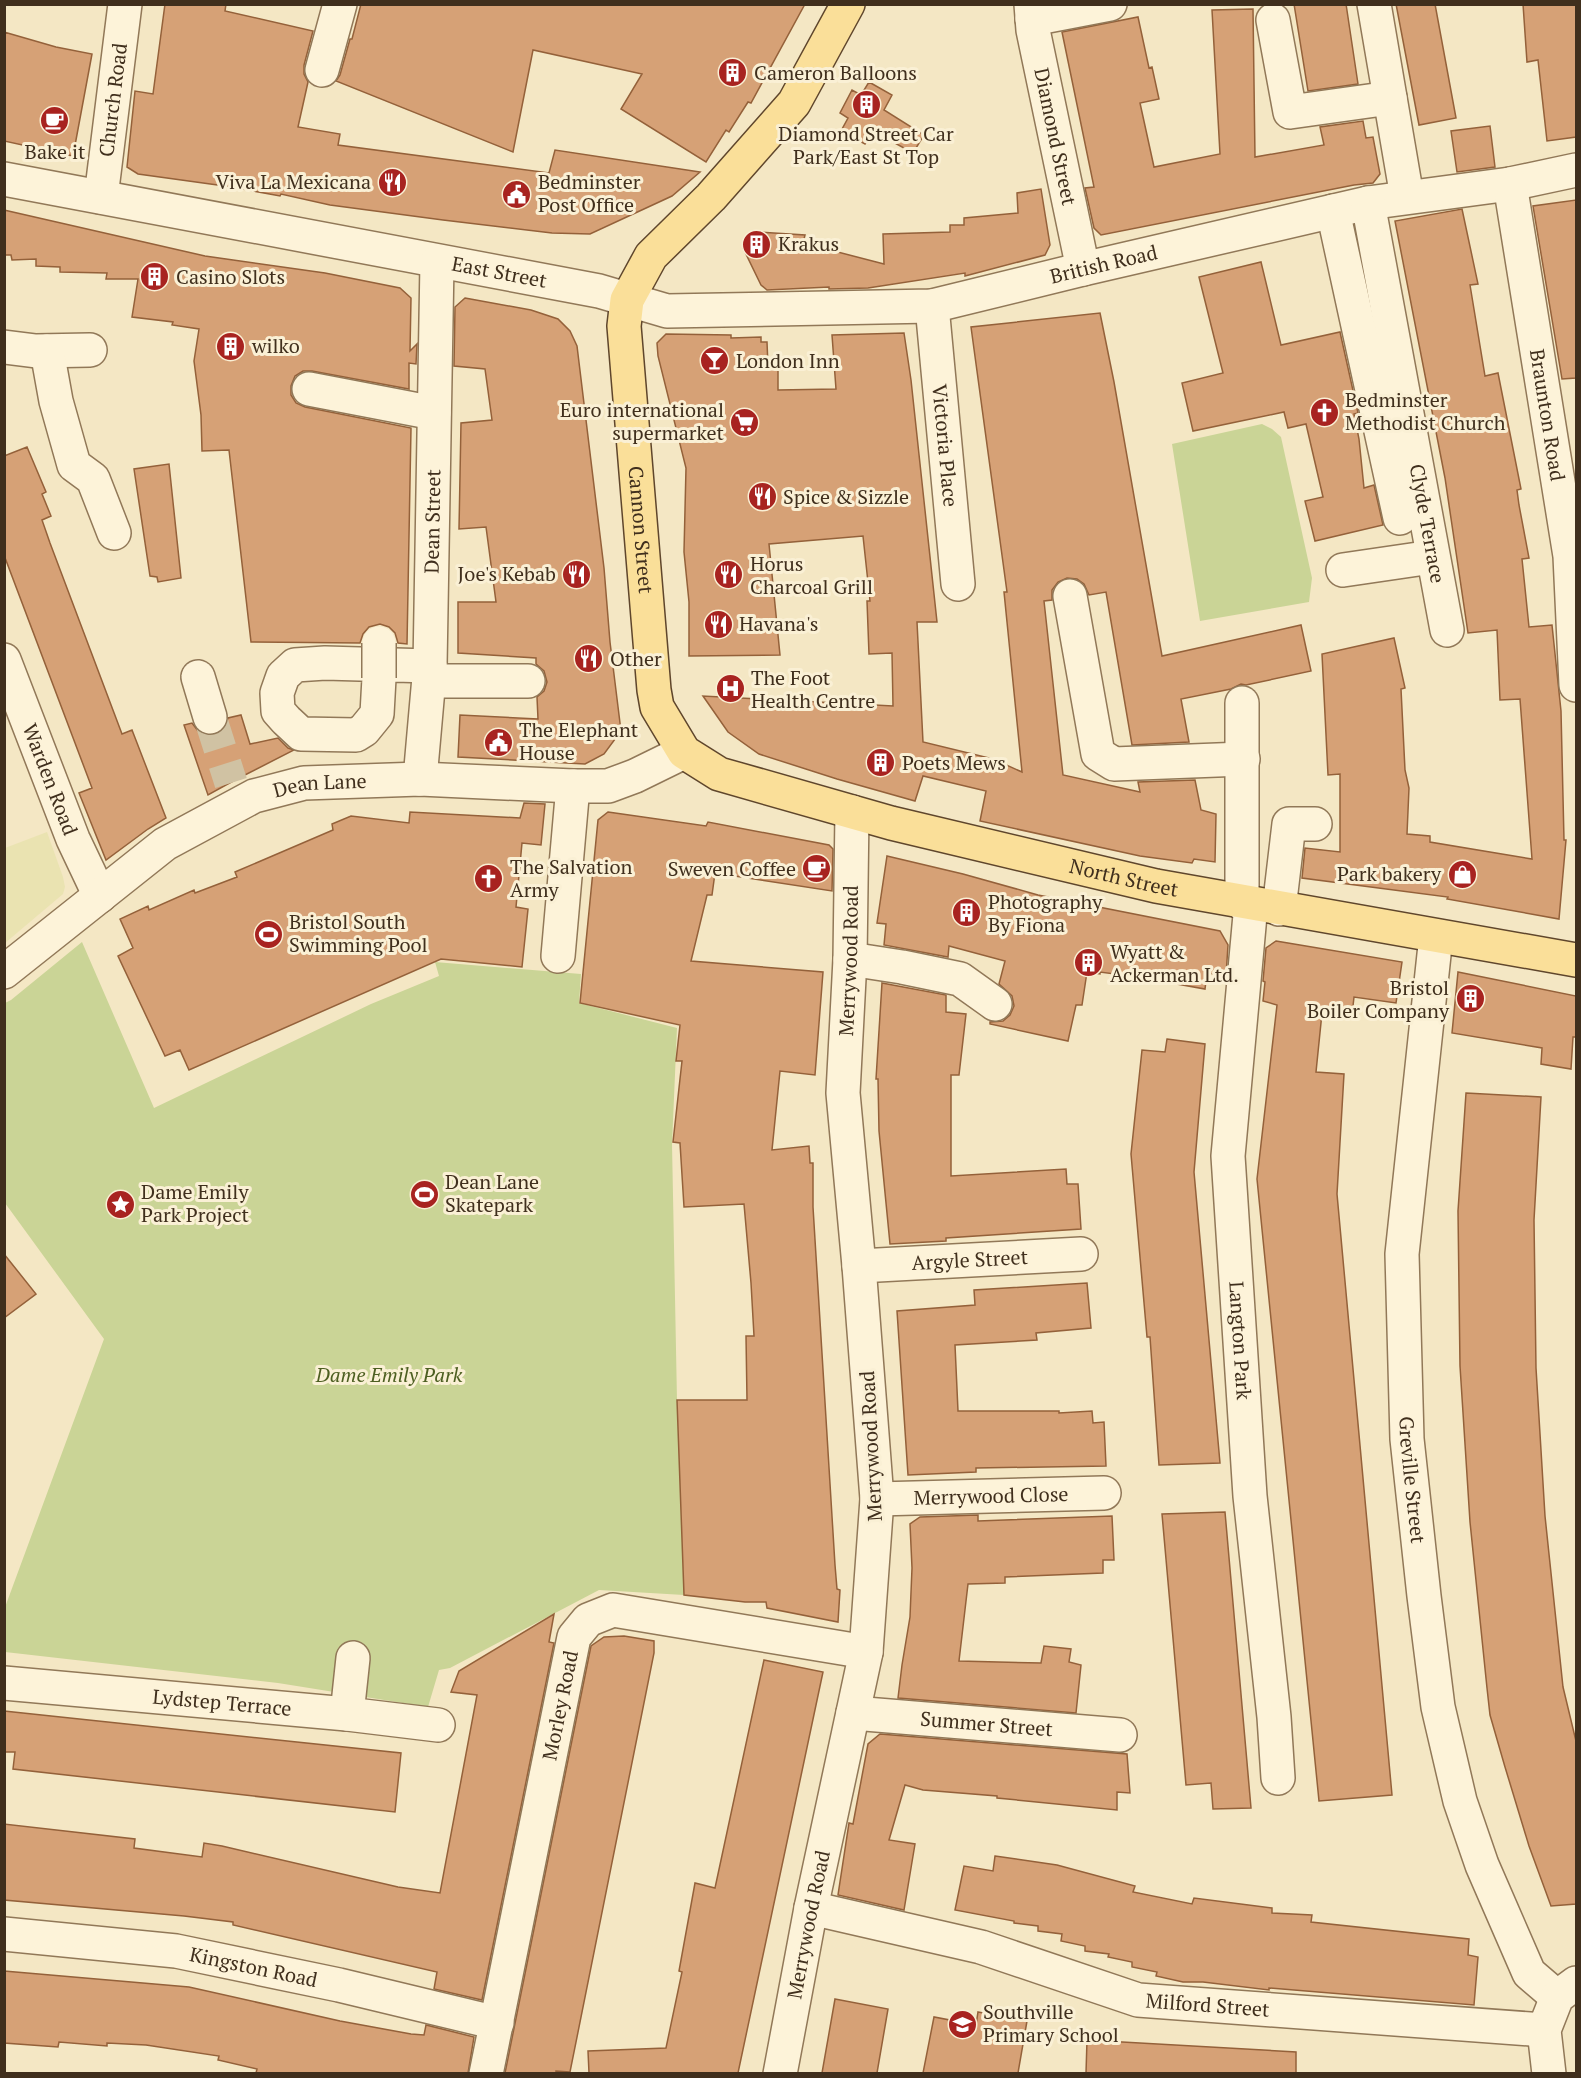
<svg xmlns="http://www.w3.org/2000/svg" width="1581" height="2078" viewBox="0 0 1581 2078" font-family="'PT Serif',serif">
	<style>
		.farmland { fill: #eae3b1 }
		.green { fill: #cad496 }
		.building { fill: #d6a176; stroke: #94613a; stroke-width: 1.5 }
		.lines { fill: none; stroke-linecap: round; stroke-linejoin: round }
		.minor-tunnel { stroke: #d0c2a3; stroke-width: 33; stroke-dasharray: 33 16; stroke-linecap: butt }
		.minor-casing { stroke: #917858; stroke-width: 36 }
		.major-casing { stroke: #5f462c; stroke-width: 36 }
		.minor { stroke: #fdf3d9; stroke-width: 33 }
		.major { stroke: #fadf99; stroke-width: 33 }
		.minor-bridge-casing { stroke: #917858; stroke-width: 36; stroke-linecap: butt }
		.minor-bridge { stroke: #fdf3d9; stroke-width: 33 }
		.labels { text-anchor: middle; stroke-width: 6; stroke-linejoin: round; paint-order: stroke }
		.poi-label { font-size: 20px; fill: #402f1d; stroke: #faf0d5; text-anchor: start }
		.street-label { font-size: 20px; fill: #402f1d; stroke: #faf0d5 }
		.park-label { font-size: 20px; font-style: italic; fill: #4d5f21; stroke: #faf0d5 }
	</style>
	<rect width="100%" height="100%" fill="#f4e7c4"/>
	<path class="farmland" d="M47 832 63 877 65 887 63 894 5 943V848Z"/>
	<path class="green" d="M1262 424 1272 429 1281 437 1312 578 1309 602 1200 621 1172 444Z
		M82 942 154 1108 371 1004 439 976 435 962 581 974 579 1003 677 1028 672 1144 677 1400 684 1595 599 1590 450 1668 439 1670 428 1707 278 1683 5 1652 4 1610 104 1339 5 1203V1003L11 1000Z"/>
	<path class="building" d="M165 4H226L225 11 313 31 304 65V74L308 82 298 127 340 134 338 145 549 173 555 150 700 172 672 196 590 234 552 233 443 220 330 205 281 194 280 196 232 187 138 174 127 167 135 91 153 94Z
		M361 4H805L751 103 748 102 729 132 726 130 706 162 621 109 642 74 533 50 513 152 336 81 340 75 350 39H352Z
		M1294 4H1346L1358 84 1308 91Z
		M1396 4H1435L1456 118 1419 125Z
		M1523 4H1576V137L1547 141 1538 60 1527 62Z
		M1253 9 1255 157 1324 145 1320 127 1363 121 1366 138 1373 137 1380 174 1373 183 1354 185 1101 235 1094 228 1085 188 1094 187 1062 32 1138 17 1149 68 1152 67 1159 99 1140 103 1154 167 1220 154 1212 10Z
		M4 32 56 47 92 54 73 156 4 141Z
		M869 82 892 95 884 110 924 135 913 153 873 131 865 144 841 131 848 118 840 113 852 90 861 95Z
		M1490 126 1495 167 1457 172 1451 131Z
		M1041 189 1050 245 1045 255 965 276V273L868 288 829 289V287L767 290 761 285 743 248 759 232 805 235 803 243 884 264 883 234 950 232V225H964V218L1018 213 1017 193Z
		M1576 200V378L1562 379 1533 206Z
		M1462 209 1478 284 1470 285 1485 376 1498 373 1521 489 1517 490 1519 505 1529 558 1522 559 1529 627 1552 625 1561 711 1564 840H1566L1559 919 1447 899 1448 897 1302 878 1305 848 1340 852V774L1328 775 1322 654 1394 638 1405 688 1401 689 1405 770 1409 788 1407 834 1430 836V842L1532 859 1520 699 1500 700 1497 630 1468 633 1445 478 1395 221Z
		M4 210 205 256 325 273 400 288 411 298 410 351 417 344 416 364 409 363V389L312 371H303L295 376 291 386V395L296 403 305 407 411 428 407 644 398 643 395 633 389 627 380 624 369 627 363 634 360 643 251 642 229 450 202 451 201 415 194 361 199 329 172 325 173 322 132 317 138 279H106L107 273 60 272V267L36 266V259L12 260 11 255H4Z
		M1261 262 1281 345 1340 332 1358 413 1354 414 1359 439 1364 488 1374 485 1383 525 1315 541 1305 501 1323 497 1306 424 1288 428 1284 412 1193 431 1182 383 1223 373 1199 277Z
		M465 298 531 310 558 319 570 331 577 346 604 568 610 642 621 731 604 754 585 764 458 757 460 715 538 719 537 697 544 691 547 682 544 671 536 664V658L458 653V602H496L486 527 459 529 461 423 492 420 485 369 454 366 455 307Z
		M1100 313 1114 382 1162 656 1301 625 1311 671 1246 685 1241 684 1231 689 1181 699 1189 742 1132 745 1106 592 1089 595 1084 584 1077 579 1067 578 1058 582 1052 590V600L1044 601 1063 775 1140 792 1138 782 1195 780 1201 810 1216 814 1215 862 1194 859 1192 863 1140 856 980 821 986 791 923 776 915 801 837 779 759 754 728 732 703 696 893 706 892 653 869 654 867 601H870L863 536 769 544 780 655 689 656V602L684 552 686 468 658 356 657 343 666 334 731 335V338L761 337V342H767L768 366H778V390L836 389 832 335 904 333 911 380 937 622H917L923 742 993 759 1022 772 1004 592H1007L971 327Z
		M27 447 46 492 42 494 51 516 42 520 50 543 122 734 132 730 166 818 148 829 106 860 79 793 92 788 4 555V456Z
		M169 464 181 578 158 582 157 577 150 576 134 469Z
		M241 715 250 744 278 738 288 748 294 750 235 780 208 795 184 725 192 723 198 731 205 735H215L224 729 228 718Z
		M524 803 545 804 541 845 522 843 516 907 528 909 522 967 441 959 189 1070 180 1050 165 1056 118 956 133 948 120 919 148 906 149 910 194 890 195 893 237 877 235 872 333 830 332 824 351 816 409 823 410 812 520 818Z
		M608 812 706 826 708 822 829 845 833 849 832 891 715 873 712 895H707L691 961 823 972 815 1075 780 1071 772 1150 809 1146 810 1163H813V1207L835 1565 837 1589 840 1590 838 1622 767 1608 766 1602H745L684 1595 677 1400H747L746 1336H754L751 1283 744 1204 684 1207 680 1143 673 1142 682 1061H676L680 1025 580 1003 598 820Z
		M887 856 963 874 1038 895 1220 931 1228 945 1226 976 1207 973 1205 989 1138 977 1100 972V974L1087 972 1082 1005H1076L1068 1041 990 1024V1022L1003 1021 1010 1015 1014 1006 1012 996 999 984 1005 961 949 946 948 957 884 945 886 924 877 923Z
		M1276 941 1402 962 1396 1003 1354 997 1352 1015 1322 1013 1316 1072 1344 1074 1337 1194 1392 1795 1319 1801 1257 1179 1277 1005 1263 1001 1265 982 1263 981 1266 948Z
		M1458 972 1576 996V1037H1573L1571 1069 1541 1064 1542 1048 1452 1033Z
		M882 983 946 995V1012L966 1014 959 1075H951V1176L1066 1169 1067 1184H1078L1081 1229 946 1238V1241L890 1244 879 1131 878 1079H876Z
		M1167 1039 1205 1044 1194 1172 1220 1463 1159 1465 1150 1337H1147L1131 1154 1142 1050 1165 1052Z
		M1466 1093 1541 1097 1534 1220 1536 1368 1545 1516 1563 1687 1576 1741V1904L1551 1906 1529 1846 1505 1767 1490 1715 1487 1688 1470 1522 1460 1366 1458 1211Z
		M4 1254 36 1294 4 1318Z
		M1087 1283 1091 1328 1036 1333 1037 1340 955 1345 958 1411H1059V1413L1092 1411 1093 1423 1104 1422 1106 1466 976 1468V1472L908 1475 897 1311 975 1305 974 1290Z
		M1225 1512 1251 1808 1213 1809 1211 1783 1186 1785 1162 1514Z
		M978 1515V1521L1112 1516 1114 1560H1103V1573L1005 1577V1583L968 1584 959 1661 1041 1663 1044 1646 1071 1649 1069 1662 1081 1665 1076 1713 898 1698 902 1665 910 1617 912 1568 910 1524 920 1517Z
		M554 1614 549 1642 554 1643 482 2000 434 1989 437 1972 233 1925V1922L184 1916 4 1900V1824L135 1839 134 1848 202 1857 204 1843 222 1846 398 1887 440 1893 477 1695 451 1692 459 1671Z
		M624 1636 654 1641V1653L570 2072 556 2071V2073H505L591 1646 604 1637Z
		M764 1660 823 1672 738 2073H589L588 2051 666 2048 682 1972 679 1971 695 1883 715 1888Z
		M4 1711 401 1753 395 1812 13 1769 15 1752H4Z
		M880 1734 1127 1754 1130 1793 1117 1792V1810L997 1798V1796L923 1790 905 1785 889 1840 915 1844 904 1910 838 1895 849 1823 853 1824 868 1744Z
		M995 1856 1057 1865 1135 1886 1133 1892 1192 1904 1194 1898 1272 1908V1913L1312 1915 1311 1922 1469 1939 1468 1955 1478 1957 1474 2005 1269 1988V1990L1203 1982H1183L1156 1976 1157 1972 1132 1967V1962L1108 1957 1109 1954 1085 1951V1946L1061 1941 1062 1934 1038 1931V1926L1014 1923V1921L955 1910 964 1866 993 1871Z
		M4 1971 189 1987 340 2021 411 2034 424 2035 426 2025 474 2037 468 2073H256L257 2069 218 2060 219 2056 146 2045 107 2043V2046L59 2042 58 2047 4 2043Z
		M835 1999 888 2009 877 2073H822Z
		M978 2012 1027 2021 1018 2073H923L934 2017 976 2025Z
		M1087 2040 1296 2052V2073H1086Z"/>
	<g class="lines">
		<path class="minor-tunnel" d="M210 717 231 783"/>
		<defs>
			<g id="minor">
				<path id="s1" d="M1031 4 1033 30 1083 269"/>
				<path d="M1374 4 1407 197"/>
				<path d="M1032 19 1110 4"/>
				<path d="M1273 20 1290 112 1390 98"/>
				<path d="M322 70 340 4"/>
				<path id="s2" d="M4 179 599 291 667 311 932 306 1083 269 1368 203 1510 184 1576 170"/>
				<path id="s3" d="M1510 184 1570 556 1576 685"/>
				<path id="s4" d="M101 197 125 4"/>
				<path id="s5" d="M1368 203 1447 630"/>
				<path d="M1333 211 1400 518"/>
				<path id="s6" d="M932 306 958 584"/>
				<path d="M4 347 36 351 90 350"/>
				<path d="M47 351 56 401 74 465 93 479 114 533"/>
				<path d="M309 389 434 413"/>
				<path d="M1343 570 1432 557"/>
				<path d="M1070 596 1098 754 1114 764 1243 759"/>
				<path id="s7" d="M4 660 73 839 100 896"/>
				<path d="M198 677 210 717"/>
				<path d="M379 678 377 714 364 730 356 735 301 734 286 720 278 711 277 693 283 676 295 665 325 663 430 666"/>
				<path d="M429 681H528"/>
				<path id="s8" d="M420 779 430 666 437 262"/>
				<path d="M1242 903V703"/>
				<path id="s9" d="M1251 904 1228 1156 1250 1496 1274 1717 1278 1778"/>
				<path d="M1279 909 1289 824H1315"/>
				<path id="s10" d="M1436 936 1402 1254 1407 1439 1424 1596 1438 1707 1460 1801 1482 1865 1529 1973 1557 1997"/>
				<path d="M558 956 573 786"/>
				<path d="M850 959 902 967 960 979 995 1004"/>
				<path id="s11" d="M4 972 165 844 254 796 304 783 420 779 573 786H608L635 776 684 752"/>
				<path id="s12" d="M859 1266 1081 1254"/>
				<path id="s13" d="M877 1499 1104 1493"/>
				<path id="s14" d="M4 1683 347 1714 438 1725"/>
				<path id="s15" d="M853 1713 1120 1735"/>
				<path d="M347 1714 353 1658"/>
				<path id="s16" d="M811 1908 981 1947 1138 2000 1544 2030"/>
				<path id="s17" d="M4 1934 176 1951 339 1985 497 2023"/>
				<path id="s18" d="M486 2074 574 1637 588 1620 613 1610 866 1652"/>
				<path id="s19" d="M780 2074 811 1908 866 1652 877 1499 859 1266 843 1093 850 959 852 812"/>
				<path d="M1549 2074 1544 2030 1557 1997 1576 1983"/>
			</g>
			<g id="major">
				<path id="s20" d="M848 4 794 103 711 197 651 256 627 300 624 326 654 690 657 707 684 752 719 774 891 823 1156 886 1576 960"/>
			</g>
		</defs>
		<use href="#minor" class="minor-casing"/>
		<use href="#major" class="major-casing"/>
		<use href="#minor" class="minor"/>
		<use href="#major" class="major"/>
		<defs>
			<path id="minor-bridge" d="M379 643V678"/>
		</defs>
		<use href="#minor-bridge" class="minor-bridge-casing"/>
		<use href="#minor-bridge" class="minor-bridge"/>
	</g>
	<defs>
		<symbol id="building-disc" viewBox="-11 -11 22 22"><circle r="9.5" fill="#a82320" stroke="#faf0d5"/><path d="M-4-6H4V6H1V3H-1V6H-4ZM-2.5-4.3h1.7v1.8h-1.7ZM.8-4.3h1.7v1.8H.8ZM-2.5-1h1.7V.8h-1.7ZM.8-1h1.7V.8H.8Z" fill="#fff"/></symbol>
		<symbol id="cafe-disc" viewBox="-11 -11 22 22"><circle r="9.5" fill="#a82320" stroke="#faf0d5"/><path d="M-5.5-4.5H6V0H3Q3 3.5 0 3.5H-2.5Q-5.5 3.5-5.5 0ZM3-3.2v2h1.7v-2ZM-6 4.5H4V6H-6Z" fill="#fff"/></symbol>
		<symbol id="restaurant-disc" viewBox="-11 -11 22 22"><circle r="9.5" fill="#a82320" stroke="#faf0d5"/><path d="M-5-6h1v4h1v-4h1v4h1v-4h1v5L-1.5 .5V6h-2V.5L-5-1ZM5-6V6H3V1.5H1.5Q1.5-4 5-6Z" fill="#fff"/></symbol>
		<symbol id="civic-disc" viewBox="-11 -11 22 22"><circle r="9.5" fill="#a82320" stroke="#faf0d5"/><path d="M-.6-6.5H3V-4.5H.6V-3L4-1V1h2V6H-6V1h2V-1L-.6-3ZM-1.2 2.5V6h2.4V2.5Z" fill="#fff"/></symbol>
		<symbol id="bar-disc" viewBox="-11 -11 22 22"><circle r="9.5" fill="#a82320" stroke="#faf0d5"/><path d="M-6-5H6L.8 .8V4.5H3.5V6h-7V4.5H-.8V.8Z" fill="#fff"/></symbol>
		<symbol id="church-disc" viewBox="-11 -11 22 22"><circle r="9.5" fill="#a82320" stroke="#faf0d5"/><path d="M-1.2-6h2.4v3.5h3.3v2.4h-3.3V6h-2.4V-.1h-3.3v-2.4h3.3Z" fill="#fff"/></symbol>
		<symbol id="supermarket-disc" viewBox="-11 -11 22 22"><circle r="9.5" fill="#a82320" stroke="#faf0d5"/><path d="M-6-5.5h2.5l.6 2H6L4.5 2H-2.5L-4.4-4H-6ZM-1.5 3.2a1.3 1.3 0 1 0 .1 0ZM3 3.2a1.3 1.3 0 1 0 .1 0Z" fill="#fff"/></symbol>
		<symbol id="hospital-disc" viewBox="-11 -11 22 22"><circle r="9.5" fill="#a82320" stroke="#faf0d5"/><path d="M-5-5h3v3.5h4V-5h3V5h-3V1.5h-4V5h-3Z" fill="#fff"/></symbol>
		<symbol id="shop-disc" viewBox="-11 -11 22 22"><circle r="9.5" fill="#a82320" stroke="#faf0d5"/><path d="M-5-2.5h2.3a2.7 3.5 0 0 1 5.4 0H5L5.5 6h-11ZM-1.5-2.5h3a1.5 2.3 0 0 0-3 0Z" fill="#fff"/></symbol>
		<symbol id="stadium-disc" viewBox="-11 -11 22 22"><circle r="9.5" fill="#a82320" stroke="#faf0d5"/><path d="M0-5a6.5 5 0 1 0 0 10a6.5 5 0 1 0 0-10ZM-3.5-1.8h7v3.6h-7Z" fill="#fff"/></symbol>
		<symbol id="sight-disc" viewBox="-11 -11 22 22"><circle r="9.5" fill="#a82320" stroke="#faf0d5"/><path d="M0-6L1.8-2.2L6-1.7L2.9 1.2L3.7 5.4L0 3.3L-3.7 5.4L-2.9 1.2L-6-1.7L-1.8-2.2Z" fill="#fff"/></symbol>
		<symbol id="school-disc" viewBox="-11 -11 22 22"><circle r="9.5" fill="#a82320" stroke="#faf0d5"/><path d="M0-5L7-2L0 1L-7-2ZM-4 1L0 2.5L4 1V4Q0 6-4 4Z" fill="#fff"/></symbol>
	</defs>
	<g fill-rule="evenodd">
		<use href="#building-disc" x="716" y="56" width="33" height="33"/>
		<use href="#building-disc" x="850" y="88" width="33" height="33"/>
		<use href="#cafe-disc" x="38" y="104" width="33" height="33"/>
		<use href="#restaurant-disc" x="376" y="166" width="33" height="33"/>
		<use href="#civic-disc" x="500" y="178" width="33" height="33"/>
		<use href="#building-disc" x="740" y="228" width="33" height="33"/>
		<use href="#building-disc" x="138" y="260" width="33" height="33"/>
		<use href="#building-disc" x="214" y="330" width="33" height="33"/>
		<use href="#bar-disc" x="698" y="344" width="33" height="33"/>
		<use href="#church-disc" x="1308" y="396" width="33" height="33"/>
		<use href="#supermarket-disc" x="728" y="406" width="33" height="33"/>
		<use href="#restaurant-disc" x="746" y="480" width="33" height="33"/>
		<use href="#restaurant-disc" x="560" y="558" width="33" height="33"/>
		<use href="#restaurant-disc" x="712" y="558" width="33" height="33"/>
		<use href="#restaurant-disc" x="702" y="608" width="33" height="33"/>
		<use href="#restaurant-disc" x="572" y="642" width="33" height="33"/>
		<use href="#hospital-disc" x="714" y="672" width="33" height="33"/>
		<use href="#civic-disc" x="482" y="726" width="33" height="33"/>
		<use href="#building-disc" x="864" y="746" width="33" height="33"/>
		<use href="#cafe-disc" x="800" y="852" width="33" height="33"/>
		<use href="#shop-disc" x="1446" y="858" width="33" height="33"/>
		<use href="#church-disc" x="472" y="862" width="33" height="33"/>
		<use href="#building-disc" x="950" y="896" width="33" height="33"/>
		<use href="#stadium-disc" x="252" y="918" width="33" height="33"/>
		<use href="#building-disc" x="1072" y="946" width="33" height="33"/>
		<use href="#building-disc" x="1454" y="982" width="33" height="33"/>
		<use href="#stadium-disc" x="408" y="1178" width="33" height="33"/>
		<use href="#sight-disc" x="104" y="1188" width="33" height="33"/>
		<use href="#school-disc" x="946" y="2008" width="33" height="33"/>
	</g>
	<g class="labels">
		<g class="poi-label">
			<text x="754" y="80">Cameron Balloons</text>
			<text x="866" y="141" text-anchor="middle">Diamond Street Car<tspan x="866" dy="23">Park/East St Top</tspan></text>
			<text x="55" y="159" text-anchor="middle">Bake it</text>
			<text x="371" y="189" text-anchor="end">Viva La Mexicana</text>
			<text x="538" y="189">Bedminster<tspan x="538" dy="23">Post Office</tspan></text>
			<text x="778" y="251">Krakus</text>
			<text x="176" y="284">Casino Slots</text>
			<text x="252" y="353">wilko</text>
			<text x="736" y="368">London Inn</text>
			<text x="1345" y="407">Bedminster<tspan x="1345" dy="23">Methodist Church</tspan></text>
			<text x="724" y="417" text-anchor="end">Euro international<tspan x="724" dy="23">supermarket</tspan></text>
			<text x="783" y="504">Spice &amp; Sizzle</text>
			<text x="750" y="571">Horus<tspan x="750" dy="23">Charcoal Grill</tspan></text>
			<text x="556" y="581" text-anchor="end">Joe's Kebab</text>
			<text x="739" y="631">Havana's</text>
			<text x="610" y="666">Other</text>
			<text x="751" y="685">The Foot<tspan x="751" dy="23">Health Centre</tspan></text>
			<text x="519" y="737">The Elephant<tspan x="519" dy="23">House</tspan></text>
			<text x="902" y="770">Poets Mews</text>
			<text x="510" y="874">The Salvation<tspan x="510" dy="23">Army</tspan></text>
			<text x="796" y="876" text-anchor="end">Sweven Coffee</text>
			<text x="1441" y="881" text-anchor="end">Park bakery</text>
			<text x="988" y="909">Photography<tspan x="988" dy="23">By Fiona</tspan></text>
			<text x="289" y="929">Bristol South<tspan x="289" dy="23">Swimming Pool</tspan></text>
			<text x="1110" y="959">Wyatt &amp;<tspan x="1110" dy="23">Ackerman Ltd.</tspan></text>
			<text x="1449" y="995" text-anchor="end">Bristol<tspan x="1449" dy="23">Boiler Company</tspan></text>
			<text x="445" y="1189">Dean Lane<tspan x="445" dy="23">Skatepark</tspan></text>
			<text x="141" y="1199">Dame Emily<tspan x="141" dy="23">Park Project</tspan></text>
			<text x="983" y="2019">Southville<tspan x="983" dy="23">Primary School</tspan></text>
		</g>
		<g class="street-label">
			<text dy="7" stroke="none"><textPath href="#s4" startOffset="98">Church Road</textPath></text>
			<text dy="7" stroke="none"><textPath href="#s1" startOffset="135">Diamond Street</textPath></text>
			<text dy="7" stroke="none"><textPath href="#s2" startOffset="1118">British Road</textPath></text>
			<text dy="7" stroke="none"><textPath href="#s2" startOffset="504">East Street</textPath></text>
			<text dy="7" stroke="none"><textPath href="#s3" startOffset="234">Braunton Road</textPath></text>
			<text dy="7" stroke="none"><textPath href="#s6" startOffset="140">Victoria Place</textPath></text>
			<text dy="7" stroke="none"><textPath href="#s8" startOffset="258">Dean Street</textPath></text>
			<text dy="7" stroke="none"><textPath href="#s5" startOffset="326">Clyde Terrace</textPath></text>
			<text dy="7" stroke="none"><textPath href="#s20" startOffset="603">Cannon Street</textPath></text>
			<text dy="7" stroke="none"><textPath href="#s7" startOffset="128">Warden Road</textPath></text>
			<text dy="7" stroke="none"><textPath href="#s11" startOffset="374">Dean Lane</textPath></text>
			<text dy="7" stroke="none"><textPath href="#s20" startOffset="1293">North Street</textPath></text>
			<text dy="7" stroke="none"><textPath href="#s19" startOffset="1124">Merrywood Road</textPath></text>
			<text dy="7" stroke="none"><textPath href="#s12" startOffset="111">Argyle Street</textPath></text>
			<text dy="7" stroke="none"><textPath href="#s9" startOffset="438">Langton Park</textPath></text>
			<text transform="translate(871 1446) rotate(-93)" y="7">Merrywood Road</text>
			<text dy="7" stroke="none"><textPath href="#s10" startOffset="546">Greville Street</textPath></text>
			<text dy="7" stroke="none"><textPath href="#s13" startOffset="114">Merrywood Close</textPath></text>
			<text dy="7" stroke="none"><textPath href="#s14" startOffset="219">Lydstep Terrace</textPath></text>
			<text dy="7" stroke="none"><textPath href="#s18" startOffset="376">Morley Road</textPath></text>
			<text dy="7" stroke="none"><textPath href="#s15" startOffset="134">Summer Street</textPath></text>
			<text dy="7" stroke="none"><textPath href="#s19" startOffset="152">Merrywood Road</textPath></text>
			<text dy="7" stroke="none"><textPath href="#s17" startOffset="252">Kingston Road</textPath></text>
			<text dy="7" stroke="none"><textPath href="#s16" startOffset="410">Milford Street</textPath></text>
		</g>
		<g class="park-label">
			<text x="389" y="1382">Dame Emily Park</text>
		</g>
	</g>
	<rect width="1581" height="2078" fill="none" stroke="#402f1d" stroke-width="12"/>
</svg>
